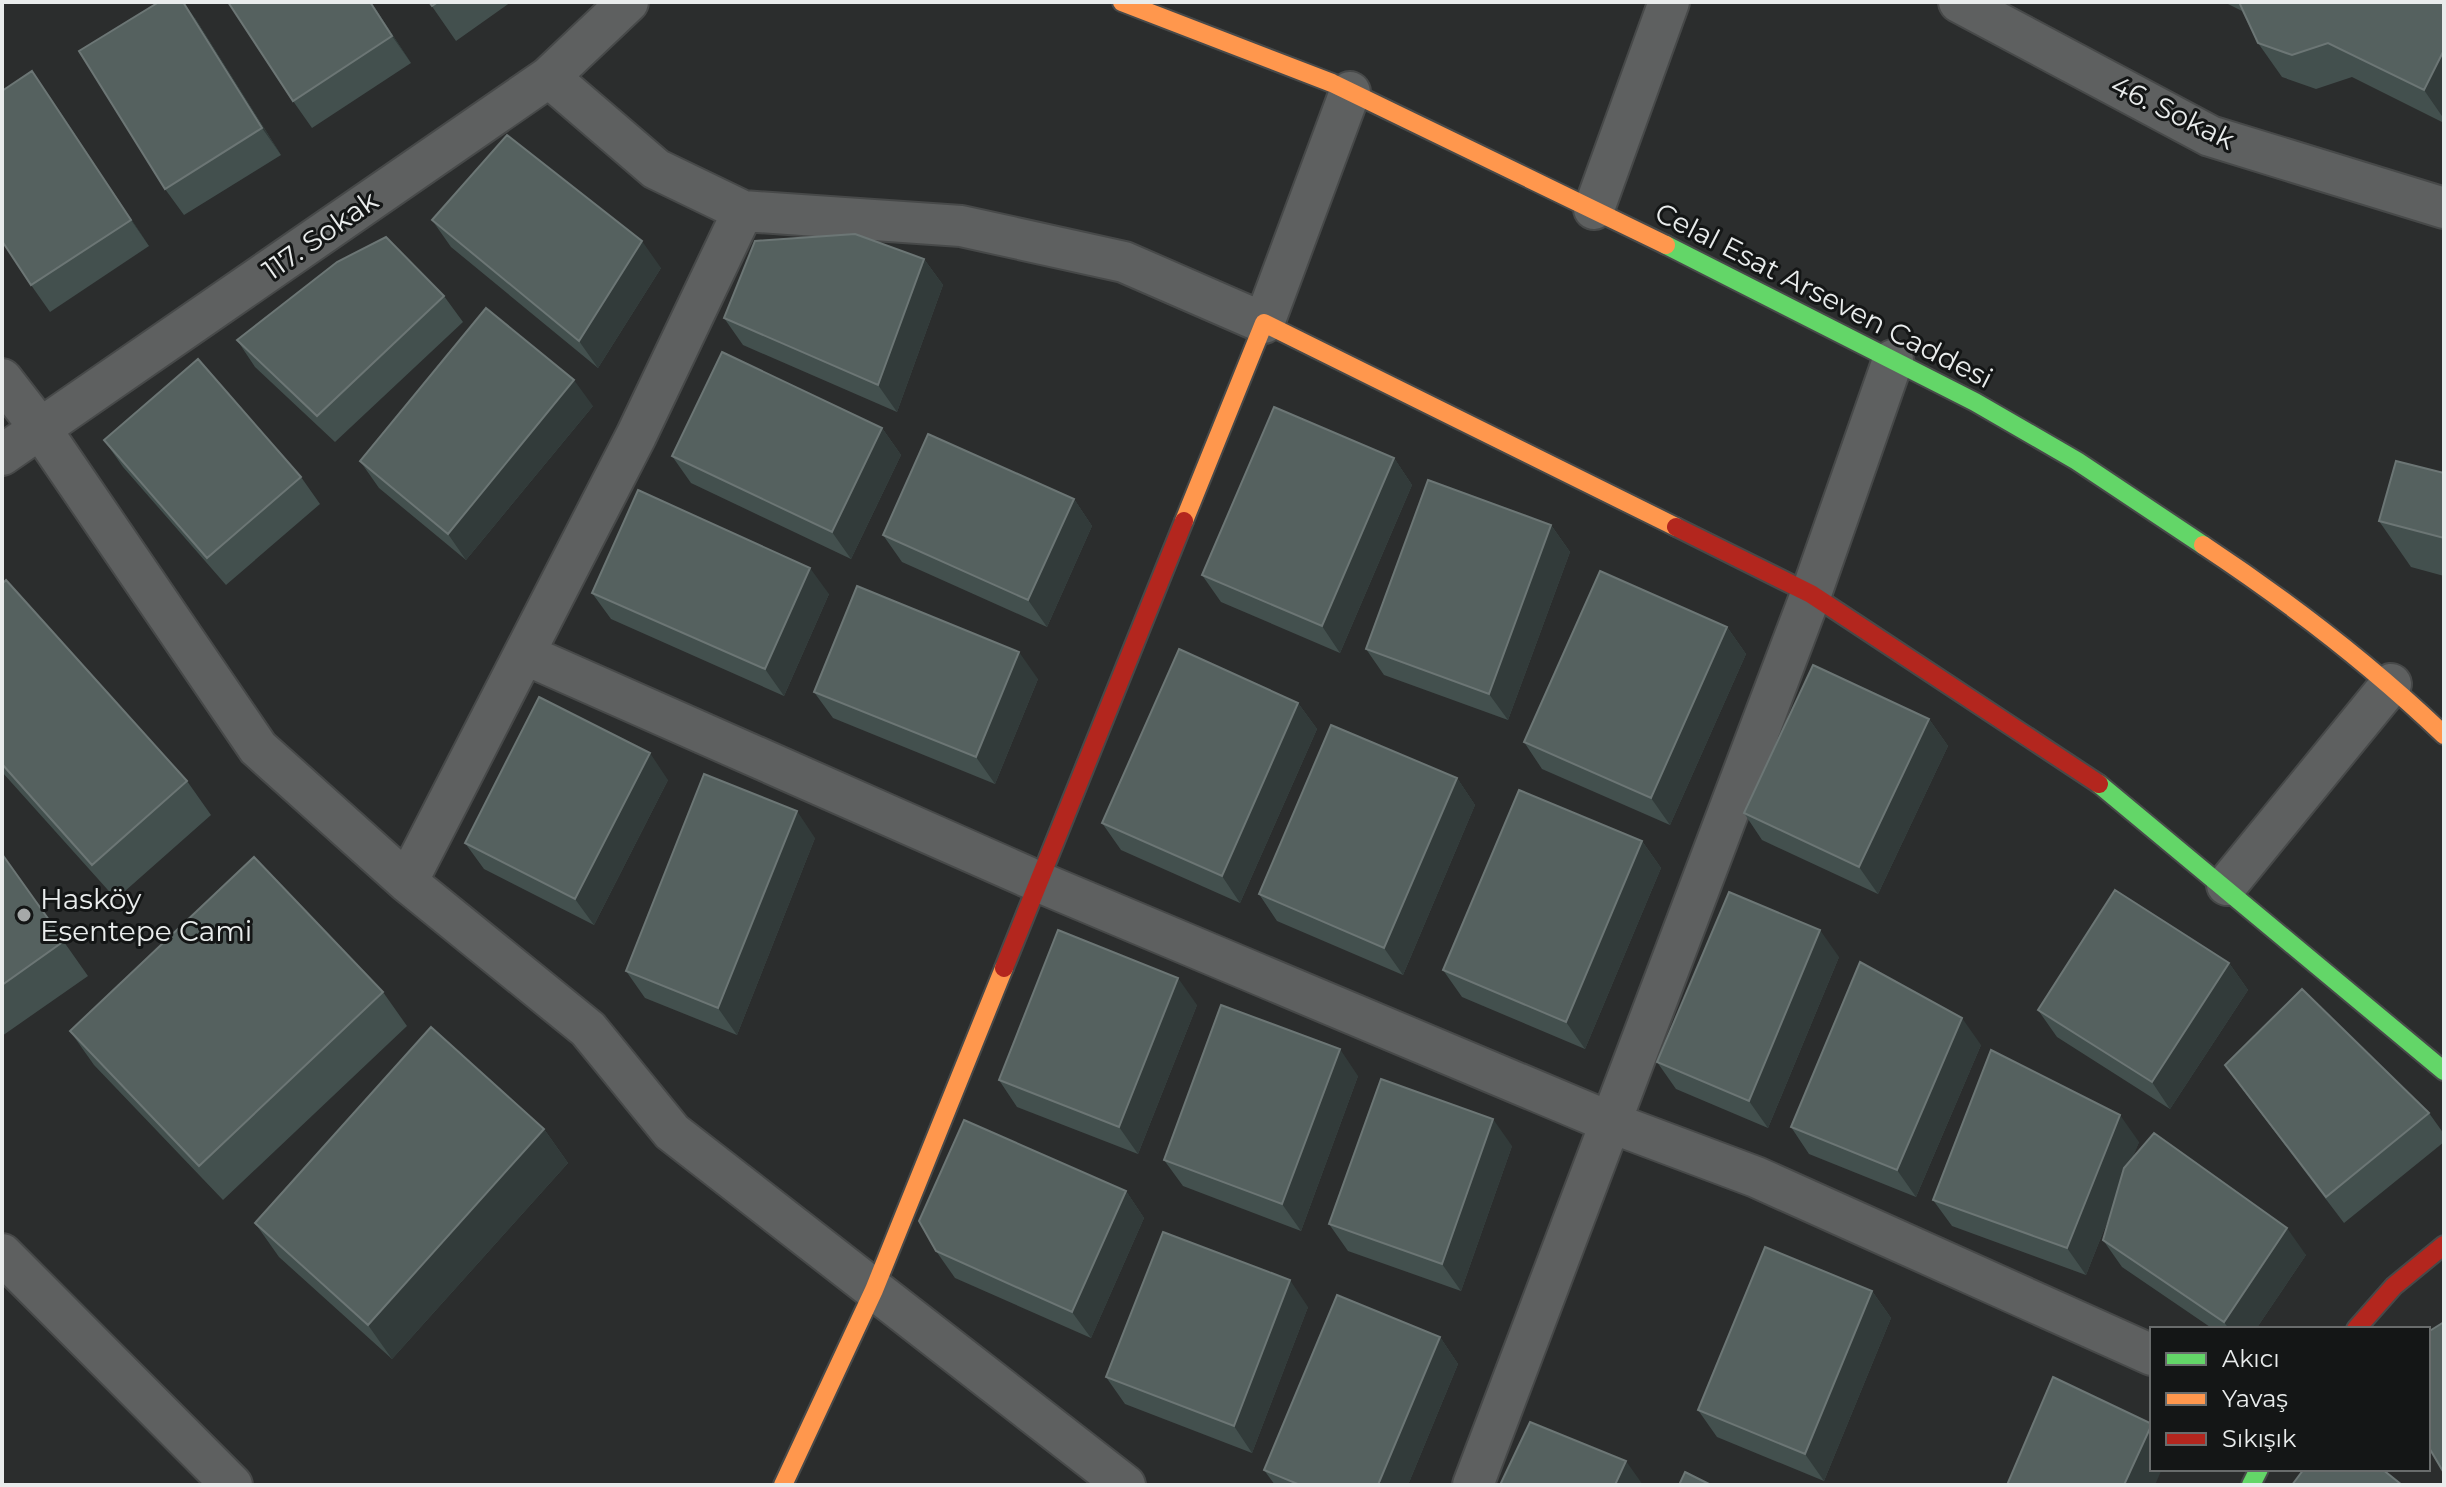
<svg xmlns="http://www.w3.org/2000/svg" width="2446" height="1487" viewBox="0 0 2446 1487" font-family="Montserrat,sans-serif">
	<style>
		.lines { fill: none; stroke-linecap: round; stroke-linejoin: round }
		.street-casing { stroke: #474949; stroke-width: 44 }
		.fast-casing { stroke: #474949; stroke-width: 22 }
		.slow-casing { stroke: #474949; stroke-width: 22 }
		.jam-casing { stroke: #474949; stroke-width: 22 }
		.street { stroke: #5e6060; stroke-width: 40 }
		.fast { stroke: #63d668; stroke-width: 18 }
		.slow { stroke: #ff974d; stroke-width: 18 }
		.jam { stroke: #b3261e; stroke-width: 18 }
		.wall { fill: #43504e }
		.shaded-wall { fill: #323b3a }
		.building { fill: #55615f; stroke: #6c7675; stroke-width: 2 }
		.poi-dot { fill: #a6a9a9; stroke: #141616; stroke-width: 3 }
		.labels { text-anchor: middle; stroke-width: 6; stroke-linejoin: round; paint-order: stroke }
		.street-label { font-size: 28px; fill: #e9ecec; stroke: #141616 }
		.poi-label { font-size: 28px; fill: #e9ecec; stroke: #141616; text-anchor: start }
	</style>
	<rect width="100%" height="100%" fill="#2b2d2d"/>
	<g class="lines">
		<defs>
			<path id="street" d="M1959 2 2210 136 2444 208
				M549 77 656 169 743 211
				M1594 209 1669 2
				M2 379 40 428 258 748 407 882 588 1029 672 1132 1125 1485
				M2 455 549 77 628 2
				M524 654 1039 882 1612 1123 1756 1177 2152 1355
				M407 882 636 436 743 211 961 226 1124 262 1264 323 1350 92
				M2227 885 2391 684
				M2 1254 232 1485
				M1473 1485 1811 594 1893 360"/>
			<path id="fast" d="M1666 245 1975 402 2077 461 2203 545
				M2099 784 2444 1071
				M2251 1485 2259 1469"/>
			<path id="slow" d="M1122 2 1332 83 1666 245
				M1184 521 1264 323 1676 527
				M2203 545C2289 602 2369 663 2444 735
				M783 1485 874 1290 1004 968"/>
			<path id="jam" d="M1676 527 1811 594 2099 784
				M1004 968 1184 521
				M2356 1329 2394 1286 2444 1245"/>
		</defs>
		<use href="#street" class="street-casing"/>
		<use href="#fast" class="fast-casing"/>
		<use href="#slow" class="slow-casing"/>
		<use href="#jam" class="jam-casing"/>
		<use href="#street" class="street"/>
		<use href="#fast" class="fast"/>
		<use href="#slow" class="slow"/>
		<use href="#jam" class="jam"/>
	</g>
	<path class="wall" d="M371 2 411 63 312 128 293 101Z
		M429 2H511L456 41Z
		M2224 2H2444V123L2352 77 2316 89 2282 77 2258 43 2242 11Z
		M195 18 281 155 184 215 165 189Z
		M32 71 149 246 50 312 31 285Z
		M432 220 661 268 598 368 451 247Z
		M924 259 943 285 897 412 743 345 724 318Z
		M444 296 463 322 335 442 255 367 237 340Z
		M593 406 466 560 379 488 360 461Z
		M882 428 901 455 851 559 691 483 672 456Z
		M104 440 301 477 320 504 226 585 123 467Z
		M1394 458 1412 485 1340 653 1221 602 1202 575Z
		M2444 473V576L2411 567 2379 521Z
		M1074 499 1092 526 1047 627 902 562 883 535Z
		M1551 525 1570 552 1508 720 1384 675 1366 649Z
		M2 584 187 781 211 815 116 899 2 772Z
		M592 593 829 594 784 696 611 619Z
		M1727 627 1746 654 1670 825 1542 769 1524 742Z
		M1038 679 995 784 833 718 814 692Z
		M1298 703 1317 729 1240 903 1121 850 1102 823Z
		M1929 719 1948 746 1878 894 1762 840 1744 813Z
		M1457 778 1475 805 1403 975 1277 921 1259 894Z
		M668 780 594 925 484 869 465 843Z
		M815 838 737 1035 645 998 626 971Z
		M1642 841 1661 868 1585 1049 1462 997 1443 970Z
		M2 854 88 976 2 1036Z
		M1839 957 1768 1128 1676 1089 1657 1062Z
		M2229 963 2248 990 2170 1109 2057 1037 2038 1010Z
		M383 992 407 1026 223 1200 94 1065 70 1031Z
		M1197 1005 1138 1154 1017 1107 999 1080Z
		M1981 1045 1916 1197 1809 1154 1791 1127Z
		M2225 1065 2429 1113 2444 1134V1142L2344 1223 2244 1091Z
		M1358 1076 1301 1231 1183 1186 1164 1160Z
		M544 1129 568 1163 392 1359 279 1257 255 1223Z
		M2139 1142 2132 1158 2306 1255 2256 1329H2213L2122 1267 2103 1240 2113 1207 2086 1275 1952 1226 1933 1200Z
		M1512 1146 1461 1291 1348 1251 1329 1224Z
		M1126 1191 1144 1218 1091 1338 955 1278 936 1251Z
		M1872 1291 1891 1318 1824 1481 1717 1437 1698 1410Z
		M1308 1307 1252 1453 1125 1404 1106 1377Z
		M1440 1337 1458 1364 1408 1485H1275L1264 1470Z"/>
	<path class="shaded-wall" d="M183 2 195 18 281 155 262 128Z
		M370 2H371L411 63 392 36Z
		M2444 50V119L2424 90Z
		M32 71 51 98 149 246 131 220Z
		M642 241 661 268 598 368 579 341Z
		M924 259 943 285 897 412 878 385Z
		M574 380 593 406 466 560 448 534Z
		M882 428 901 455 851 559 832 532Z
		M1394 458 1412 485 1340 653 1322 626Z
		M1074 499 1092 526 1047 627 1028 600Z
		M1551 525 1570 552 1508 720 1489 694Z
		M810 568 829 594 784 696 765 669Z
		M1727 627 1746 654 1670 825 1651 798Z
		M1019 652 1038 679 995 784 976 757Z
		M1298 703 1317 729 1240 903 1222 876Z
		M1929 719 1948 746 1878 894 1859 867Z
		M650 753 668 780 594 925 575 899Z
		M1457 778 1475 805 1403 975 1384 948Z
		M797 811 815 838 737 1035 718 1008Z
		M1642 841 1661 868 1585 1049 1566 1022Z
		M1820 930 1839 957 1768 1128 1749 1101Z
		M2229 963 2248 990 2170 1109 2152 1082Z
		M1178 978 1197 1005 1138 1154 1119 1127Z
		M1962 1018 1981 1045 1916 1197 1897 1170Z
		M1340 1049 1358 1076 1301 1231 1282 1204Z
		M2120 1115 2139 1142 2086 1275 2067 1248Z
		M1493 1119 1512 1146 1461 1291 1442 1264Z
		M544 1129 568 1163 392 1359 368 1325Z
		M1126 1191 1144 1218 1091 1338 1072 1312Z
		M2287 1228 2306 1255 2256 1329H2229L2224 1322Z
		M1290 1280 1308 1307 1252 1453 1234 1426Z
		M1872 1291 1891 1318 1824 1481 1805 1454Z
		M1440 1337 1458 1364 1408 1485H1378Z
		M2152 1424V1469H2162L2155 1485H2124Z
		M1626 1461 1643 1485H1615Z"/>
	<path class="building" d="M159 2H183L262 128 165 189 79 51Z
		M228 2H370L392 36 293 101Z
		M429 2H438L432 6Z
		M2239 2H2444V50L2424 90 2328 43 2292 55 2258 43Z
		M32 71 131 220 31 285 2 241V91Z
		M507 135 642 241 579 341 432 220Z
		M855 234 924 259 878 385 724 318 755 241Z
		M386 237 444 296 317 416 237 340 337 262Z
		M486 308 574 380 448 534 360 461Z
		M722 352 882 428 832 532 672 456Z
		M198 359 301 477 207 558 104 440Z
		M1274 407 1394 458 1322 626 1202 575Z
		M928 434 1074 499 1028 600 883 535Z
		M2396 461 2444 473V538L2379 521Z
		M1428 480 1551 525 1489 694 1366 649Z
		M638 490 810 568 765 669 592 593Z
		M1600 571 1727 627 1651 798 1524 742Z
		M6 580 187 781 92 865 2 764V584Z
		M857 586 1019 652 976 757 814 692Z
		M1179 649 1298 703 1222 876 1102 823Z
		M1813 665 1929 719 1859 867 1744 813Z
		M539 697 650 753 575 899 465 843Z
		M1331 725 1457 778 1384 948 1259 894Z
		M704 774 797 811 718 1008 626 971Z
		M1519 790 1642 841 1566 1022 1443 970Z
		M2 854 64 941 2 985Z
		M254 857 383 992 199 1166 70 1031Z
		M2115 890 2229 963 2152 1082 2038 1010Z
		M1729 892 1820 930 1749 1101 1657 1062Z
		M1058 930 1178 978 1119 1127 999 1080Z
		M1860 962 1962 1018 1897 1170 1791 1127Z
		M2302 989 2429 1113 2326 1197 2225 1065Z
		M1221 1005 1340 1049 1282 1204 1164 1160Z
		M431 1027 544 1129 368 1325 255 1223Z
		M1991 1050 2120 1115 2067 1248 1933 1200Z
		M1381 1079 1493 1119 1442 1264 1329 1224Z
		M964 1120 1126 1191 1072 1312 936 1251 919 1221Z
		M2154 1133 2287 1228 2224 1322 2103 1240 2124 1168Z
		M1163 1232 1290 1280 1234 1426 1106 1377Z
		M1765 1247 1872 1291 1805 1454 1698 1410Z
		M1337 1295 1440 1337 1378 1485H1300L1264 1470Z
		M2444 1322V1473L2428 1446V1332Z
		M2053 1377 2152 1424 2124 1485H2007Z
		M1530 1422 1626 1461 1615 1485H1500Z
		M2304 1469H2382L2402 1485H2292Z
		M1685 1472 1711 1485H1679Z"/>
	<circle class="poi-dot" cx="24" cy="915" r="8"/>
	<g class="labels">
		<g class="street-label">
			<text transform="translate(2173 112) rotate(26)" y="10">46. Sokak</text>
			<text transform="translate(320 235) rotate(-35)" y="10">117. Sokak</text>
			<text transform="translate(1824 295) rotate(27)" y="10">Celal Esat Arseven Caddesi</text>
		</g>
		<g class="poi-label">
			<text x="40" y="909">Hasköy<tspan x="40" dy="32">Esentepe Cami</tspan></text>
		</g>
	</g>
	<rect width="2446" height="1487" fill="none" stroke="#e9ecec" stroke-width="8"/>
	<rect x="2150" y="1327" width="280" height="144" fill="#141616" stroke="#696c6c" stroke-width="2"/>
	<rect x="2166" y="1353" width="40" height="12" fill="#63d668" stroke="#696c6c" stroke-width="2"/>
	<text x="2222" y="1367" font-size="24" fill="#e9ecec">Akıcı</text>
	<rect x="2166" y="1393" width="40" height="12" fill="#ff974d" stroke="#696c6c" stroke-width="2"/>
	<text x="2222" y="1407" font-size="24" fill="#e9ecec">Yavaş</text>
	<rect x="2166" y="1433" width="40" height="12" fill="#b3261e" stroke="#696c6c" stroke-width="2"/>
	<text x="2222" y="1447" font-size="24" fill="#e9ecec">Sıkışık</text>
</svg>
